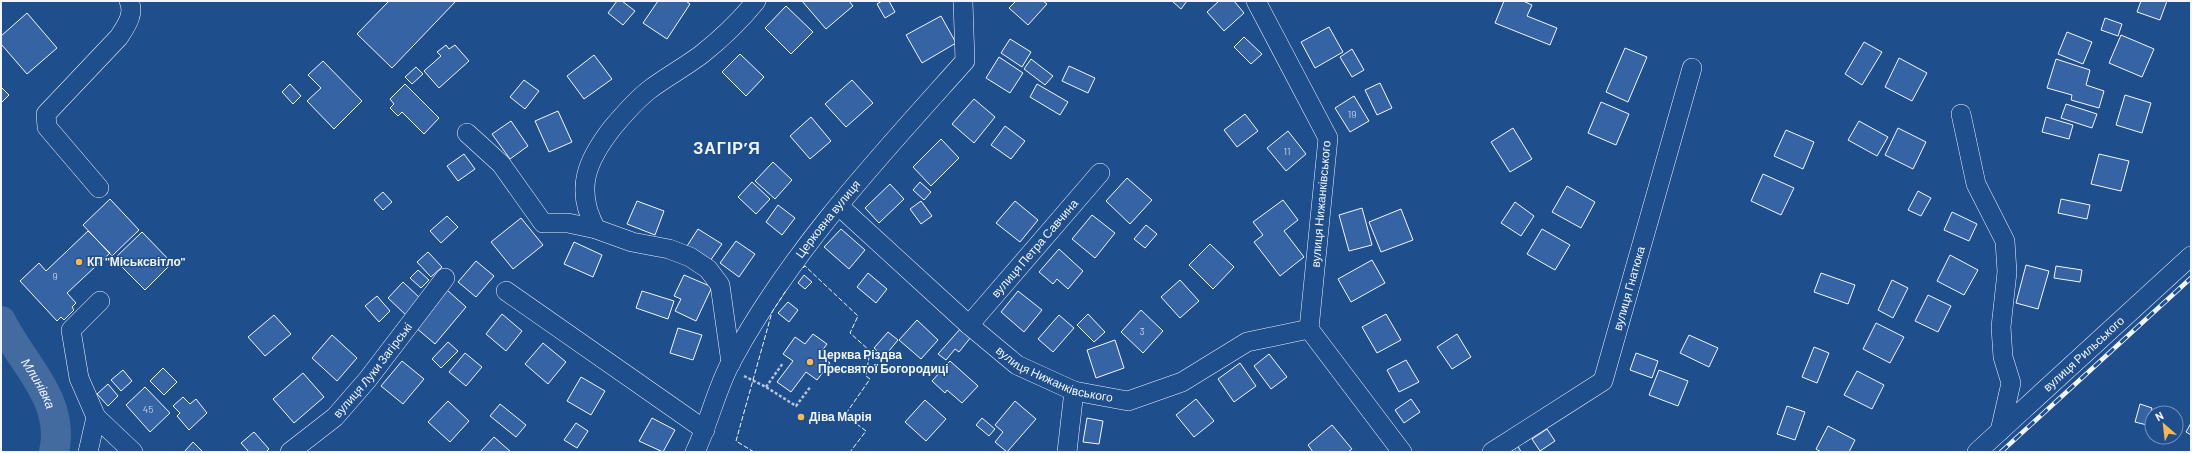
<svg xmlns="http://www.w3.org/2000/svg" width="2192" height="453" viewBox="0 0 2192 453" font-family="Barlow,sans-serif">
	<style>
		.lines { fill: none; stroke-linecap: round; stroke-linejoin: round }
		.river { stroke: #446ba0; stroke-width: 30 }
		.building { fill: #3563a3; stroke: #f2f6ff }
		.minor-casing { stroke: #f2f6ff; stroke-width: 20 }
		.path { stroke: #b3c4dc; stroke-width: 2.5; stroke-dasharray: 3 2; stroke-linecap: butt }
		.minor { stroke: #1f4e8c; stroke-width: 19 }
		.rail-casing { stroke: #f2f6ff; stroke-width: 4.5 }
		.rail { stroke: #1f4e8c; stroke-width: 3; stroke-dasharray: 9; stroke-linecap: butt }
		.fence { stroke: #f2f6ff; stroke-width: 1; stroke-dasharray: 5 2; stroke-linecap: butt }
		.poi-dot { fill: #ffb74d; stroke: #1f4e8c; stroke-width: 1.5 }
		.labels { text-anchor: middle; stroke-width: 3; stroke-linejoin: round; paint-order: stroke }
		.number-label { font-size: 10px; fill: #c3d1e8 }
		.street-label { font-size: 12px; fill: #f2f6ff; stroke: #1f4e8c }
		.poi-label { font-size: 12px; font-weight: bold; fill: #f2f6ff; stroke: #1f4e8c; text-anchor: start }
		.water-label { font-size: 13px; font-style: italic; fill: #f2f6ff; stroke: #1f4e8c }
		.district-label { font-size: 16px; font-weight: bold; letter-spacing: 1px; fill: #f2f6ff; stroke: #1f4e8c }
	</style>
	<rect width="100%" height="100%" fill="#1f4e8c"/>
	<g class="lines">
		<path class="river" id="s1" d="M1 321C22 364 66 400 54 452"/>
	</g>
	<path class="building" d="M389 1H456L392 68 357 34Z
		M617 1H622L635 11 623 25 608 13Z
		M658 1H686L690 4 667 39 643 23Z
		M802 1H849L853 6 826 29Z
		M882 1H889L895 12 885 18 877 4Z
		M1016 1H1043L1047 4 1028 25 1009 8Z
		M1172 1H1187L1181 9Z
		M1219 1H1234L1244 13 1224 31 1207 12Z
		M1504 1H1523L1532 5 1527 16 1557 28 1550 45 1495 23Z
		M2141 1H2167L2160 20 2137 12Z
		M786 6 813 32 791 54 765 28Z
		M27 13 57 48 27 74 1 44V36Z
		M941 16 956 43 922 63 906 35Z
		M2105 18 2122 24 2118 36 2101 30Z
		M1329 27 1343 52 1315 68 1301 42Z
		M2067 32 2092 42 2083 64 2058 54Z
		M2121 35 2154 49 2142 77 2109 63Z
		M1244 37 1262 54 1251 64 1234 47Z
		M1010 39 1031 52 1022 67 1001 53Z
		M1864 42 1882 52 1862 85 1845 74Z
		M446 45 449 49 455 45 469 61 439 88 424 71 441 56 437 52Z
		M1625 48 1647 57 1628 102 1606 92Z
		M1352 49 1364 70 1352 77 1340 57Z
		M740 54 764 77 746 96 722 72Z
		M594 55 612 79 584 99 567 76Z
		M999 57 1023 73 1010 93 986 78Z
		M1899 58 1927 73 1912 101 1885 87Z
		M1031 59 1053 76 1045 85 1024 69Z
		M2056 59 2090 70 2086 85 2104 91 2099 108 2071 100 2072 95 2047 88Z
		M323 61 362 101 334 129 307 101 321 88 308 75Z
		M1069 66 1095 78 1088 93 1062 81Z
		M416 67 423 74 412 84 405 77Z
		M524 80 539 91 525 109 510 97Z
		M852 80 873 103 846 127 825 104Z
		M1380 83 1392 108 1377 115 1365 90Z
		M290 84 301 96 293 104 282 92Z
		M405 84 439 118 424 134 402 112 398 116 390 108 394 104 390 99Z
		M1037 84 1068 102 1060 115 1030 97Z
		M1 87 9 95 1 103Z
		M2125 95 2151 103 2142 133 2116 125Z
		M1354 96 1369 121 1350 132 1335 108Z
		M974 99 995 117 974 143 952 124Z
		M1601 102 1629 114 1616 145 1588 133Z
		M2066 104 2097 114 2092 128 2061 118Z
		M558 111 572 142 549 152 535 121Z
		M1245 114 1258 131 1237 147 1224 130Z
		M811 117 831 141 810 159 790 136Z
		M2046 117 2073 125 2069 139 2042 132Z
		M511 121 528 146 510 159 492 134Z
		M1859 121 1888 137 1877 156 1848 140Z
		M1005 126 1025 141 1011 159 991 145Z
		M1513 128 1532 159 1510 172 1491 142Z
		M1898 128 1926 142 1913 169 1885 155Z
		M1786 130 1814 142 1803 169 1774 156Z
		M1288 131 1306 154 1286 171 1267 148Z
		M941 139 959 158 931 186 913 167Z
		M464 154 475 169 458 181 447 166Z
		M2099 154 2129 161 2121 191 2091 184Z
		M773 162 792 180 775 199 755 181Z
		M1763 174 1794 188 1781 215 1751 201Z
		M1127 178 1152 200 1130 224 1106 201Z
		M752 182 770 199 756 214 738 197Z
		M920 182 931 192 924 200 913 190Z
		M890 184 904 199 879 223 865 208Z
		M1567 186 1595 202 1581 228 1552 212Z
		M1918 191 1931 198 1921 216 1908 210Z
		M383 192 392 202 383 210 374 200Z
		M110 199 139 230 112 256 83 225Z
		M2061 199 2090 205 2087 219 2058 213Z
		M1283 200 1298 220 1284 231 1304 257 1280 276 1254 242 1263 235 1253 222Z
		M637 201 664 211 655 235 627 224Z
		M921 201 932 216 921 224 910 209Z
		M1015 201 1038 220 1020 242 996 223Z
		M1515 202 1534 216 1521 236 1501 223Z
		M778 205 795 218 782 235 766 222Z
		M1362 208 1372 245 1349 251 1339 215Z
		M1401 209 1413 240 1381 252 1369 222Z
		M1952 212 1977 224 1969 241 1944 230Z
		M1092 215 1115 233 1095 258 1072 239Z
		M447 216 458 227 441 243 430 231Z
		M521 218 543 245 513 269 491 242Z
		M1146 225 1157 234 1145 248 1134 239Z
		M698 229 722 244 710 261 687 246Z
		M841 229 865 250 849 269 824 247Z
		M1542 229 1570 245 1555 270 1527 254Z
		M88 231 110 253 67 293 76 303 72 307 74 310 64 320 61 317 57 321 20 281 39 263 46 271Z
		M142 232 172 263 145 290 114 259Z
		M736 241 755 254 739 277 720 263Z
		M574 242 602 255 593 277 564 264Z
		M1210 244 1234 267 1213 289 1189 265Z
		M1059 249 1083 271 1068 289 1057 279 1053 284 1039 272Z
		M428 252 442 267 431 277 417 262Z
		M1950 255 1978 270 1964 295 1937 281Z
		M1372 260 1385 283 1351 302 1338 279Z
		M476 261 494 276 476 297 458 282Z
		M2026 265 2049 271 2038 309 2016 303Z
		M2056 266 2082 270 2080 282 2054 278Z
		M418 270 429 280 421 288 410 278Z
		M868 273 887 289 876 303 857 287Z
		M1821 273 1855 285 1848 304 1814 292Z
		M684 275 712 287 696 321 675 311 681 299 674 296Z
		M804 275 812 282 805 289 798 283Z
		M1180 280 1199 301 1180 318 1161 297Z
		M1892 280 1908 288 1893 318 1878 310Z
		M403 282 422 300 407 316 388 298Z
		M447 290 466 307 435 344 415 327Z
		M642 291 674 301 668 319 636 308Z
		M1018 291 1042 310 1024 332 1001 312Z
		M1928 295 1951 306 1938 332 1915 321Z
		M377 296 390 311 379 322 365 306Z
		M788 302 798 310 789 322 778 313Z
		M1141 310 1163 331 1143 353 1121 332Z
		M502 314 522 331 506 351 486 334Z
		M1088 314 1105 332 1094 342 1077 325Z
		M1386 314 1401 340 1377 353 1362 327Z
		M274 315 291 334 265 356 248 337Z
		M1059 315 1074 328 1053 352 1038 339Z
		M917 320 938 340 921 359 899 340Z
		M1876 323 1904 337 1890 363 1863 349Z
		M678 328 702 335 693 360 670 353Z
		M961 328 971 337 959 352 955 349 946 360 938 354Z
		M888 332 898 340 884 357 874 348Z
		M813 334 827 344 819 355 830 363 817 380 806 372 791 392 777 382 793 361 783 354 795 337 805 344Z
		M1457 334 1471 357 1452 369 1437 347Z
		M332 335 357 358 337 381 312 358Z
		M1689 335 1718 348 1709 367 1680 353Z
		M1115 340 1124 368 1096 378 1087 350Z
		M448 342 458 351 441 368 432 359Z
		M543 343 566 362 548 384 525 364Z
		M1814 347 1829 353 1817 383 1802 377Z
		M465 353 482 367 466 386 449 372Z
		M1636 353 1658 361 1652 378 1630 370Z
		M1269 354 1287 377 1271 389 1254 366Z
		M1406 360 1419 382 1399 392 1387 370Z
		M402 361 424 379 403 404 381 386Z
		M950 361 978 386 962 403 947 390 945 393 932 381Z
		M1240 363 1256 386 1234 402 1218 379Z
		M163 368 177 382 164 395 150 381Z
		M123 370 132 381 121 391 111 380Z
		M1659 370 1688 381 1678 406 1649 395Z
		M1857 371 1884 385 1872 409 1844 395Z
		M303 373 324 397 294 423 273 399Z
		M581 377 605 391 591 415 567 401Z
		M108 384 118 396 108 406 97 394Z
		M145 387 170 413 150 432 126 405Z
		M183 397 190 404 196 399 207 413 189 430 177 416 180 413 173 406Z
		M1196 399 1214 421 1194 437 1176 415Z
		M1411 399 1420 412 1404 423 1395 410Z
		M925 400 946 419 926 441 905 422Z
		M448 401 469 421 450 442 428 422Z
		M1015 401 1036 419 1007 452 995 442 1003 432 995 425Z
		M500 404 526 425 516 437 490 416Z
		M2140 404 2152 408 2147 425 2135 422Z
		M1787 406 1805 412 1795 440 1777 434Z
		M652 418 675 430 663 452 639 441Z
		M982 418 995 429 989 436 976 425Z
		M1087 418 1103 421 1099 444 1083 442Z
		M576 423 588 431 577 448 564 440Z
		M2191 423V435L2186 432Z
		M1332 425 1352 449 1348 452H1313L1308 445Z
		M1828 426 1855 440 1849 452H1821L1816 449Z
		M1547 429 1555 441 1540 451 1532 439Z
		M254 432 269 449 266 452H249L241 443Z
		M494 437 511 452H480Z
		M193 442 203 452H184Z
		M1518 446 1521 452H1510Z"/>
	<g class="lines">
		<defs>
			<g id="minor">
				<path d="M1256 1 1328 138 1309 329 1402 452"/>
				<path d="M1961 114 1976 184 2005 241 2007 272 2001 327 2003 357 2011 383 2000 431"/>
				<path d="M467 133 501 164 543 223H568L596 229"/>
				<path d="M99 188 47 127 46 114 119 37C126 26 135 14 129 1"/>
				<path id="s2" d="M839 206 969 325 1017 365 1074 391 1128 401 1182 382 1247 342 1309 329"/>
				<path d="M506 291 705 430"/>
				<path id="s3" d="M969 325 1100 173"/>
				<path d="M731 363 720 285 708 269 690 257 669 249 632 242 596 229C574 189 587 160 613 127 624 114 635 101 649 90 666 77 685 67 702 54 722 38 740 21 756 1"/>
				<path d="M96 417 133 452"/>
				<path d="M88 452 96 417 79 378 71 330 100 301"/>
				<path id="s4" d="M290 452 335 417 368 379 445 278"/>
				<path id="s5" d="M695 452C709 423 716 390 731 362 791 250 881 155 965 61L963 1"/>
				<path d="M1067 452 1074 391"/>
				<path id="s6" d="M1492 452 1603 381 1692 68"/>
				<path id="s7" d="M1977 452 2191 256"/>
			</g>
		</defs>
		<use href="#minor" class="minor-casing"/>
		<path class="path" d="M744 376 766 387 796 406 811 386
			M766 387 783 363"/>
		<use href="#minor" class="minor"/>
		<defs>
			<path id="rail" d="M2001 452 2191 278"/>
		</defs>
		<use href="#rail" class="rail-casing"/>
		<use href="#rail" class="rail"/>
		<path class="fence" d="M803 268 805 266 858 316 850 333 870 351 866 376 870 379 845 415 866 431 850 452
			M754 452 736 441 772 312 787 289"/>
	</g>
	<g class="poi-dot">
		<circle cx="79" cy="262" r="4"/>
		<circle cx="810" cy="362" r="4"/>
		<circle cx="801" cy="417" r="4"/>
	</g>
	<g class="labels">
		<g class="number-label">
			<text x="1352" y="118">19</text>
			<text x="1287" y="155">11</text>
			<text x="55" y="280">9</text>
			<text x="1142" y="335">3</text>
			<text x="148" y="413">45</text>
		</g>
		<g class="street-label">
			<text transform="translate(1321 204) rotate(-85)" y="4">вулиця Нижанківського</text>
			<text dy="4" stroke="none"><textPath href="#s5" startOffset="270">Церковна вулиця</textPath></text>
			<text dy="4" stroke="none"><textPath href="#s3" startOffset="101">вулиця Петра Савчина</textPath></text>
			<text dy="4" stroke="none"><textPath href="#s6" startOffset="228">вулиця Гнатюка</textPath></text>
			<text dy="4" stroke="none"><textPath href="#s7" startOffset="145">вулиця Рильського</textPath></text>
			<text dy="4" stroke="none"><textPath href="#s4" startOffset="117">вулиця Луки Загірські</textPath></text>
			<text dy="4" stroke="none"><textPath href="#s2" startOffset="277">вулиця Нижанківського</textPath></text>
		</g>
		<g class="poi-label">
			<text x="87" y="266">КП "Міськсвітло"</text>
			<text x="818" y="359">Церква Різдва<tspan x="818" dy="14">Пресвятої Богородиці</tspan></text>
			<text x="809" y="421">Діва Марія</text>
		</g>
		<g class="water-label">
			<text dy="5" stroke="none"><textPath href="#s1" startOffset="73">Млинівка</textPath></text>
		</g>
		<g class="district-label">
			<text x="727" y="154">ЗАГІР’Я</text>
		</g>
	</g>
	<rect width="2192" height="453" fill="none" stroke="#f2f6ff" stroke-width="4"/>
	<g transform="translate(2164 425) rotate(332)"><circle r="19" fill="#1f4e8c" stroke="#7391ba"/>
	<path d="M0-3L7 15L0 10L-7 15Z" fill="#ffb74d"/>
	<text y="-6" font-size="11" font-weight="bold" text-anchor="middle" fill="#f2f6ff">N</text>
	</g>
</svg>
